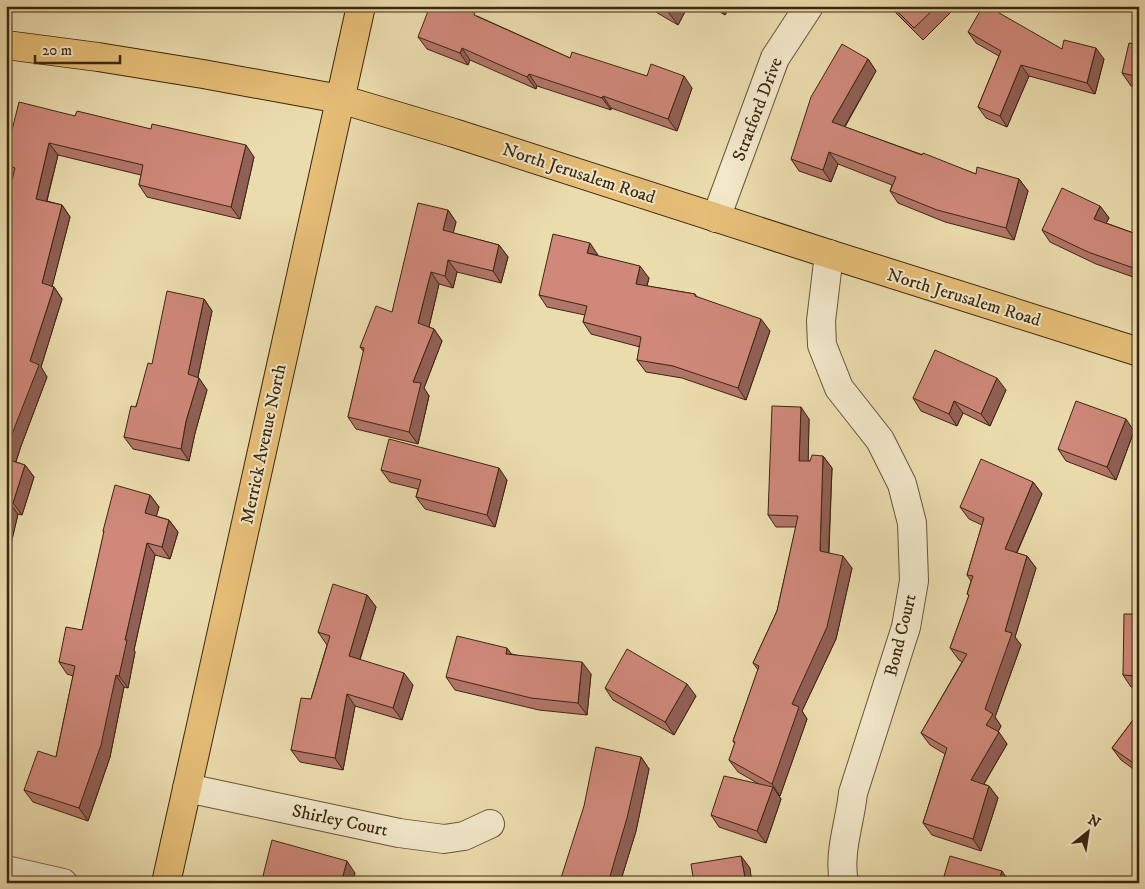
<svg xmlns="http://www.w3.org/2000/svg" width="1145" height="889" viewBox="0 0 1145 889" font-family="'IM FELL DW Pica',serif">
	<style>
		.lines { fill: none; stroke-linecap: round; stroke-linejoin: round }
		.minor-casing { stroke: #675437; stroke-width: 30 }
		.major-casing { stroke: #3b270f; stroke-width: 30 }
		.minor { stroke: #f2e8ca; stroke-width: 28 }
		.major { stroke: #e6be77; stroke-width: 28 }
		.wall { fill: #b27569; stroke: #3b270f }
		.shaded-wall { fill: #915f55; stroke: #3b270f }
		.building { fill: #cf887a; stroke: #3b270f }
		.labels { text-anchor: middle; stroke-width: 4; stroke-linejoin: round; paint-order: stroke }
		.street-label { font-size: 18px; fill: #3b270f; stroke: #f2e8ca }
	</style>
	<rect width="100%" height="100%" fill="#ebdcae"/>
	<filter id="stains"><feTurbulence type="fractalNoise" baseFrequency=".004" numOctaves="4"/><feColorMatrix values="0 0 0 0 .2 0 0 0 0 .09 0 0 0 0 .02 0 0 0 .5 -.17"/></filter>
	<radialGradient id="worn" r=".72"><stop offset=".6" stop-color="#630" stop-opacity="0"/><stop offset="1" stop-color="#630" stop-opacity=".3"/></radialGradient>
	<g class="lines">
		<defs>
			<path id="minor" d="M716 218 775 58 809 6
				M829 254 821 321 822 345 839 388 880 440 902 484 912 523 914 581 906 627 853 793C850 823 838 852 844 883
				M187 788 399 833 444 839 464 836 490 824
				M6 870 63 883"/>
			<path id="major" d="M6 45 98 57 203 74 340 99 454 133 829 254 1139 352
				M166 883 361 6"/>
		</defs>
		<use href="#minor" class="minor-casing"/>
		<use href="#major" class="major-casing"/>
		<use href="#minor" class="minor"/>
		<use href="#major" class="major"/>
	</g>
	<path class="wall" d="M650 6H688L678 25 654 11Z
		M710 6H730L725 15Z
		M891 6H957L923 40 896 13Z
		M477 16 570 58 647 76 692 88 677 131 611 108V110L537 86 536 89 470 60 468 65 427 49 418 37Z
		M968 32 1062 49 1104 59 1095 94 1029 76 1007 127 986 118 978 107 999 56 976 43Z
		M1139 45V87L1131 86 1122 73Z
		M868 59 876 71 845 127 976 174 1019 179 1028 191 1014 240 945 222 898 203 890 191 892 185 838 164 831 182 799 171 791 159Z
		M75 116 254 157 240 219 147 197 139 185 141 175 58 155 47 201 62 205 70 217 52 286 54 287 62 299 41 367 47 377 21 446 16 462 25 465 34 477 22 515 18 514 6 565V204L13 177H12L6 168V154Z
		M1100 206 1109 218 1106 223 1139 235V279L1096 264 1050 242 1042 230Z
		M448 210 456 222 453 233 499 245 508 257 501 283 457 272 453 288 439 284 429 327 434 329 442 341 424 388 429 396 418 444 356 429 348 417 364 352 360 347 392 312Z
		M598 256 649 278 647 286 695 294 697 297 770 331 746 400 682 378 646 372 637 360 640 347 591 334 583 322 585 315 547 307 539 295Z
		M204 299 212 311 198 377 207 390 195 433 189 461 133 449 124 437 152 364Z
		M1006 390 990 426 963 413 957 426 921 411 913 398Z
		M809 419 808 461H810L823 456 832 468 829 553 852 568 836 639 802 711 807 719 780 796 778 795 781 799 766 843 719 827 711 815 759 784 738 772 729 760 735 744 733 741 758 670 753 663 777 611 796 527H776L768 515Z
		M1134 431 1116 480 1066 461 1058 449Z
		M381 470 507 480 495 527 425 509 416 497 418 489 390 482Z
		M1033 482 1042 494 1017 553 1027 556 1036 568 1015 637 1021 645 995 717 1001 726 998 732 1007 744 984 784 989 786 998 798 981 851 932 835 923 823 945 754 930 745 921 733 962 662 959 660 950 648 969 596 967 594 971 581 967 575 982 525 969 519 960 507Z
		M150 495 159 507 156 516 169 520 178 532 170 559 155 555 134 650 135 652 128 688 124 687 110 757 88 821 33 802 24 790 56 757 73 676 67 674 59 662 82 630 104 533 103 531Z
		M367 595 376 607 360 660 413 685 402 720 355 706 343 770 300 762 291 750 311 699 327 645 318 632Z
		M1139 614V687H1131L1123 675Z
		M512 654 591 674 587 715 539 710 455 690 446 677Z
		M605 688 696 696 674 735 613 700Z
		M1139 712V773L1121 760 1112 748Z
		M641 757 649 769 636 831 620 883H565L561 878Z
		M355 873 352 883H264L262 880Z"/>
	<path class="shaded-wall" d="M673 6H688L678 25 669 13Z
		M719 6H730L725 15Z
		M462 48 470 60 468 65 460 53Z
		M1096 48 1104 59 1095 94 1087 83Z
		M868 59 876 71 840 134 832 122Z
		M1021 65 1029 76 1007 127 1000 116Z
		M529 74 537 86 536 89 527 77Z
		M684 76 692 88 677 131 668 119Z
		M603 96 611 108V110L602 98Z
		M49 143 58 155 44 211 36 199Z
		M246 145 254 157 240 219 231 207Z
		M829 152 838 164 831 182 823 170Z
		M1019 179 1028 191 1014 240 1006 228Z
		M62 205 70 217 50 295 42 283Z
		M1100 206 1109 218 1102 231 1094 219Z
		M448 210 456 222 451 242 443 230Z
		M590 243 598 255 587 253Z
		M499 245 508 257 501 283 493 271Z
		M448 260 457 272 453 288 445 276Z
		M640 266 649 278 644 296 636 284Z
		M431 272 439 284 427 335 418 323Z
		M54 287 62 299 41 367 47 377 21 446 13 470 6 460V453L30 361Z
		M204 299 212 311 196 386 188 374Z
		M761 319 770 331 746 400 738 388Z
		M434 329 442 341 424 388 429 396 418 444 409 432 413 382Z
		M199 378 207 390 195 433 189 461 181 449 186 421Z
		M997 378 1006 390 990 426 981 414Z
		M954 401 963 413 957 426 949 414Z
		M801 407 809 419 808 473 799 461Z
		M1126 419 1134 431 1116 480 1107 467Z
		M823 456 832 468 828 563 820 551Z
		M25 465 34 477 22 515 13 503Z
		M499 468 507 480 495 527 487 515Z
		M1033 482 1042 494 1013 561 1005 549Z
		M150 495 159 507 154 525 145 513Z
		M9 502 18 514 6 565V515Z
		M169 520 178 532 170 559 162 547Z
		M147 543 155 555 134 650 135 652 128 688 119 676 125 640Z
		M843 556 852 568 836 639 802 711 807 719 780 796 772 784 792 704Z
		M1027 556 1036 568 1015 637 1021 645 995 717 1001 726 995 737 986 725 985 709 1005 631Z
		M367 595 376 607 357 668 349 656Z
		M507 648 516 660 506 654Z
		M582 662 591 674 587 715 578 703Z
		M404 673 413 685 402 720 393 708Z
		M116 675 124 687 110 757 88 821 79 808Z
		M687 684 696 696 674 735 665 722Z
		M347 694 355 706 343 770 335 758Z
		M999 732 1007 744 979 792 971 780Z
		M641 757 649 769 636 831 620 883H608Z
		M989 786 998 798 981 851 973 839Z
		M773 787 781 799 766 843 757 831Z
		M741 856 750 868 752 883H746Z
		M347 861 355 873 352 883H341Z
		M1002 871 1010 883H998Z"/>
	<path class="building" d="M430 6H457L475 13 474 15 570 58 572 52 647 76 651 64 684 76 668 119 603 96 602 98 529 74 527 77 462 48 460 53 418 37Z
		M658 6H673L669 13Z
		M892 6H937L914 28Z
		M983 6H987L1062 49 1064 40 1096 48 1087 83 1021 65 1000 116 978 107 1001 51 968 32Z
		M1129 43 1139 45V77L1122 73Z
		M842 44 868 59 832 122 922 155 923 153 976 174 977 167 1019 179 1006 228 937 210 890 191 896 177 829 152 823 170 791 159 811 97Z
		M19 102 75 116 77 111 151 129 152 124 246 145 231 207 139 185 143 165 49 143 36 199 62 205 42 283 54 287 30 361 39 365 12 434 6 453V204L15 168 6 165V154Z
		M1062 188 1100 206 1094 219 1139 235V270L1088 252 1042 230Z
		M418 203 448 210 443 230 499 245 493 271 448 260 445 276 431 272 418 323 434 329 413 382 421 383 409 432 348 417 364 348 360 347 376 306 392 312Z
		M553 234 590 243 587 253 640 266 636 284 695 294V296L761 319 738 388 673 366 637 360 641 337 583 322 587 306 539 295Z
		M167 291 204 299 188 374 199 378 186 421 181 449 124 437 131 406 136 407 148 363 152 364Z
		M935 350 997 378 981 414 954 401 949 414 913 398Z
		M1076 401 1126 419 1107 467 1058 449Z
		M772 406 801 407 799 461H810L812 455 823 456 820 551 843 556 827 627 792 704 799 707 772 784 729 760 735 742 733 741 759 666 753 663 777 611 798 516 768 515Z
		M389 439 499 468 487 515 416 497 421 480 381 470Z
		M6 459 25 465 13 503 9 502 6 515Z
		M981 459 1033 482 1005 549 1027 556 1005 631 1012 633 985 709 993 714 986 725 999 732 971 780 989 786 973 839 923 823 947 748 921 733 967 654 950 648 969 595 967 594 973 576 967 575 984 518 960 507Z
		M115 485 150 495 145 513 169 520 162 547 147 543 125 640H127L119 676 116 675 101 745 79 808 24 790 38 751 56 757 75 666 59 662 66 627 82 630 104 531H103Z
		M333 584 367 595 349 656 404 673 393 708 347 694 335 758 291 750 301 698 311 699 330 636 318 632Z
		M1124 614H1139V676L1123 675Z
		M457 636 507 648 506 654 582 662 578 703 531 698 446 677Z
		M627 649 687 684 665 722 605 688Z
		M1139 712V767L1112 748Z
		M596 747 641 757 627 818 608 883H577L561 878 584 806Z
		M724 776 773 787 757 831 711 815Z
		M272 840 347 861 341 883H272L262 880Z
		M741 856 746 883H694L691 864Z
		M950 856 1002 871 998 883H942Z"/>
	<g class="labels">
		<g class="street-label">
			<text transform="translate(757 109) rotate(-69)" y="6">Stratford Drive</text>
			<text transform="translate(579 173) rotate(18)" y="6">North Jerusalem Road</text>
			<text transform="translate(964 297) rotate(17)" y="6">North Jerusalem Road</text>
			<text transform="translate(263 444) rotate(-78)" y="6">Merrick Avenue North</text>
			<text transform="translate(900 635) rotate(-76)" y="6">Bond Court</text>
			<text transform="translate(340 820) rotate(12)" y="6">Shirley Court</text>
		</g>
	</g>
	<rect width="1145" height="889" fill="none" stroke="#ebdcae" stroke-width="25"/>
	<rect x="8" y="8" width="1130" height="874" fill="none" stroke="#3b270f" stroke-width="2.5"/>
	<rect x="12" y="12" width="1120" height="864" fill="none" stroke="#3b270f"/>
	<g transform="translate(1088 832) rotate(30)" stroke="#f2e8ca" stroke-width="4" paint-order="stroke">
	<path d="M0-4L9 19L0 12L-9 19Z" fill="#3b270f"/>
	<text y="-8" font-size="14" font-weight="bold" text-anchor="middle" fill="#3b270f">N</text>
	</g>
	<path d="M35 55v8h85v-8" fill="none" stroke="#3b270f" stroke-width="2.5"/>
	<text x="42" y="55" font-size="15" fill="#3b270f" stroke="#f2e8ca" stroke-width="4" paint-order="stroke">20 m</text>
	<rect width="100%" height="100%" filter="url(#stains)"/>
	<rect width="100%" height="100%" fill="url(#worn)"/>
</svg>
